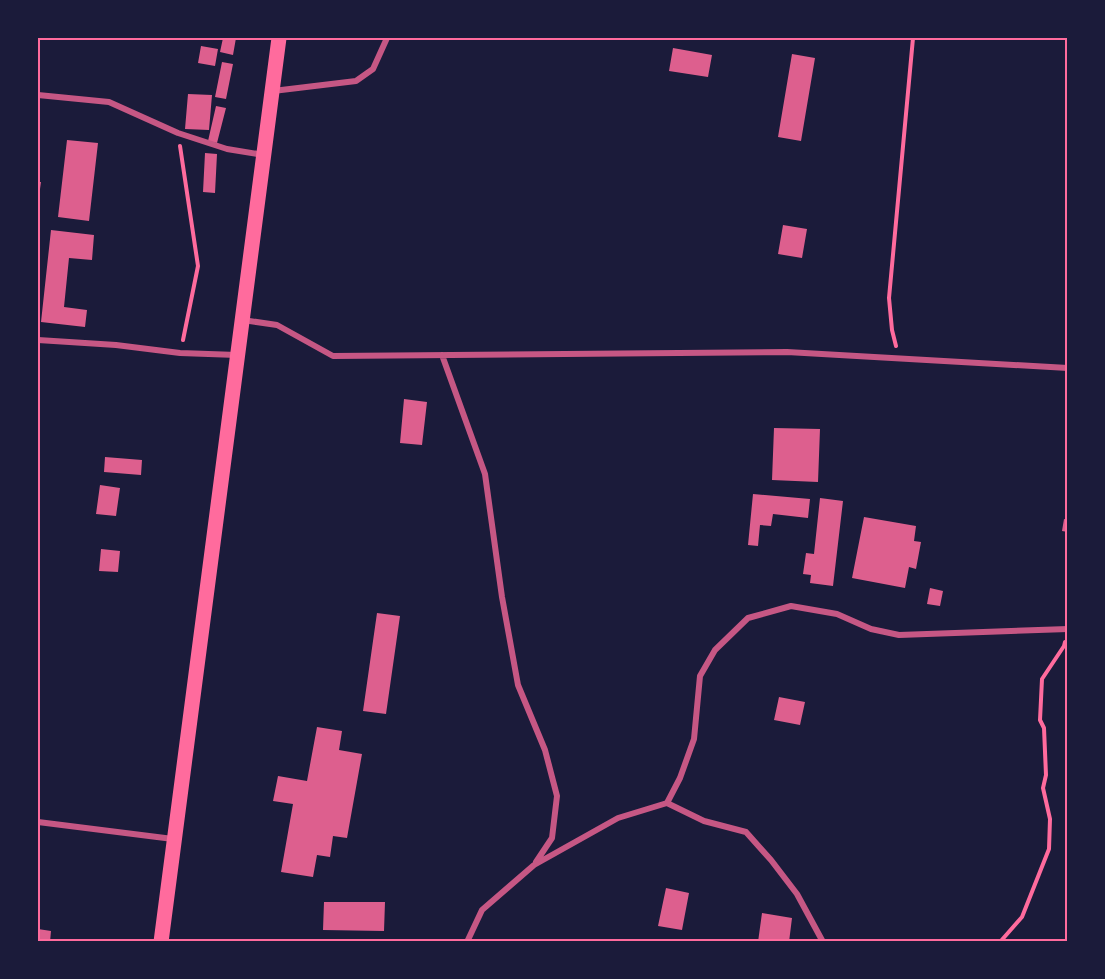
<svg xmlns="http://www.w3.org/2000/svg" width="1105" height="979" viewBox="0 0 1105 979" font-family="Bitter,serif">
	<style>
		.building { fill: #dd5f8e }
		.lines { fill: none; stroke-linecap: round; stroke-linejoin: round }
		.path { stroke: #ff6b9d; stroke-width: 4 }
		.minor { stroke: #c65784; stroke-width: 6 }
		.primary { stroke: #ff6b9d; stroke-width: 15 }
		.neatline { fill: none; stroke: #ff6b9d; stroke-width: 2 }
	</style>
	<rect width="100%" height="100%" fill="#1b1b3a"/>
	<path class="building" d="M223 38H236L233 55 220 52Z
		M201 46 218 49 215 66 198 63Z
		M673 48 712 55 708 77 669 71Z
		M792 54 815 58 801 141 778 137Z
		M222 62 233 64 226 99 215 97Z
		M188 94 212 95 209 130 185 129Z
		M216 106 226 108 217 143 208 141Z
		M67 140 98 143 89 221 58 217Z
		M205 153 217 154 215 193 203 192Z
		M38 182H41L39 196H38Z
		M783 225 807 229 802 258 778 254Z
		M51 230 94 235 92 260 69 258 64 307 87 310 85 327 41 322Z
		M404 399 427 402 422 445 400 443Z
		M774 428 820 429 818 482 772 480Z
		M105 457 142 460 141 475 104 472Z
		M100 485 120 488 116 516 96 514Z
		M753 494 810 499 808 518 773 514 771 526 760 525 758 546 748 545Z
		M820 498 843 501 833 586 810 583 811 575 803 574 806 553 814 554Z
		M864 517 916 526 914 541 921 542 916 569 909 567 905 588 852 578Z
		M1064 519 1068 520V532L1062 531Z
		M101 549 120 551 118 572 99 571Z
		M930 588 943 591 940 606 927 604Z
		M377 613 400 616 386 714 363 711Z
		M779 697 805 702 800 725 774 720Z
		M317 727 342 731 339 750 362 754 347 838 333 836 330 857 317 855 313 877 281 872 293 804 273 801 278 776 307 781Z
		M666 888 689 893 682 930 658 926Z
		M324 902H385L384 931 323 930Z
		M762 913 792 918 789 942H758Z
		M38 929 51 931 50 942H38Z"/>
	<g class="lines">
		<path class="path" d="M180 146 198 266 183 340
			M896 346 892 330 889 298 913 38
			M1000 942 1022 917 1049 849 1050 819 1043 788 1046 775 1044 728 1040 720 1042 679 1064 646 1065 642"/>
		<path class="minor" d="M273 91 356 81 373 69 387 38
			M38 95 109 102 178 133 227 149 264 155
			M243 320 277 325 333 356 787 352 1068 368
			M38 340 116 345 180 353 237 355
			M442 355 485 474 502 597 518 685 545 750 557 796 552 838 536 862
			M667 803 704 821 746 832 771 860 797 894 823 942
			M38 822 173 839
			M467 942 482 910 534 865 618 818 667 803 680 778 694 739 700 676 715 650 748 618 791 606 837 614 871 629 899 635 1068 629"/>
		<path class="primary" d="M161 942 279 38"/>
	</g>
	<rect width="1105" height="979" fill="none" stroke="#1b1b3a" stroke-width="78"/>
	<rect x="39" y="39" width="1027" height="901" class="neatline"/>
</svg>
